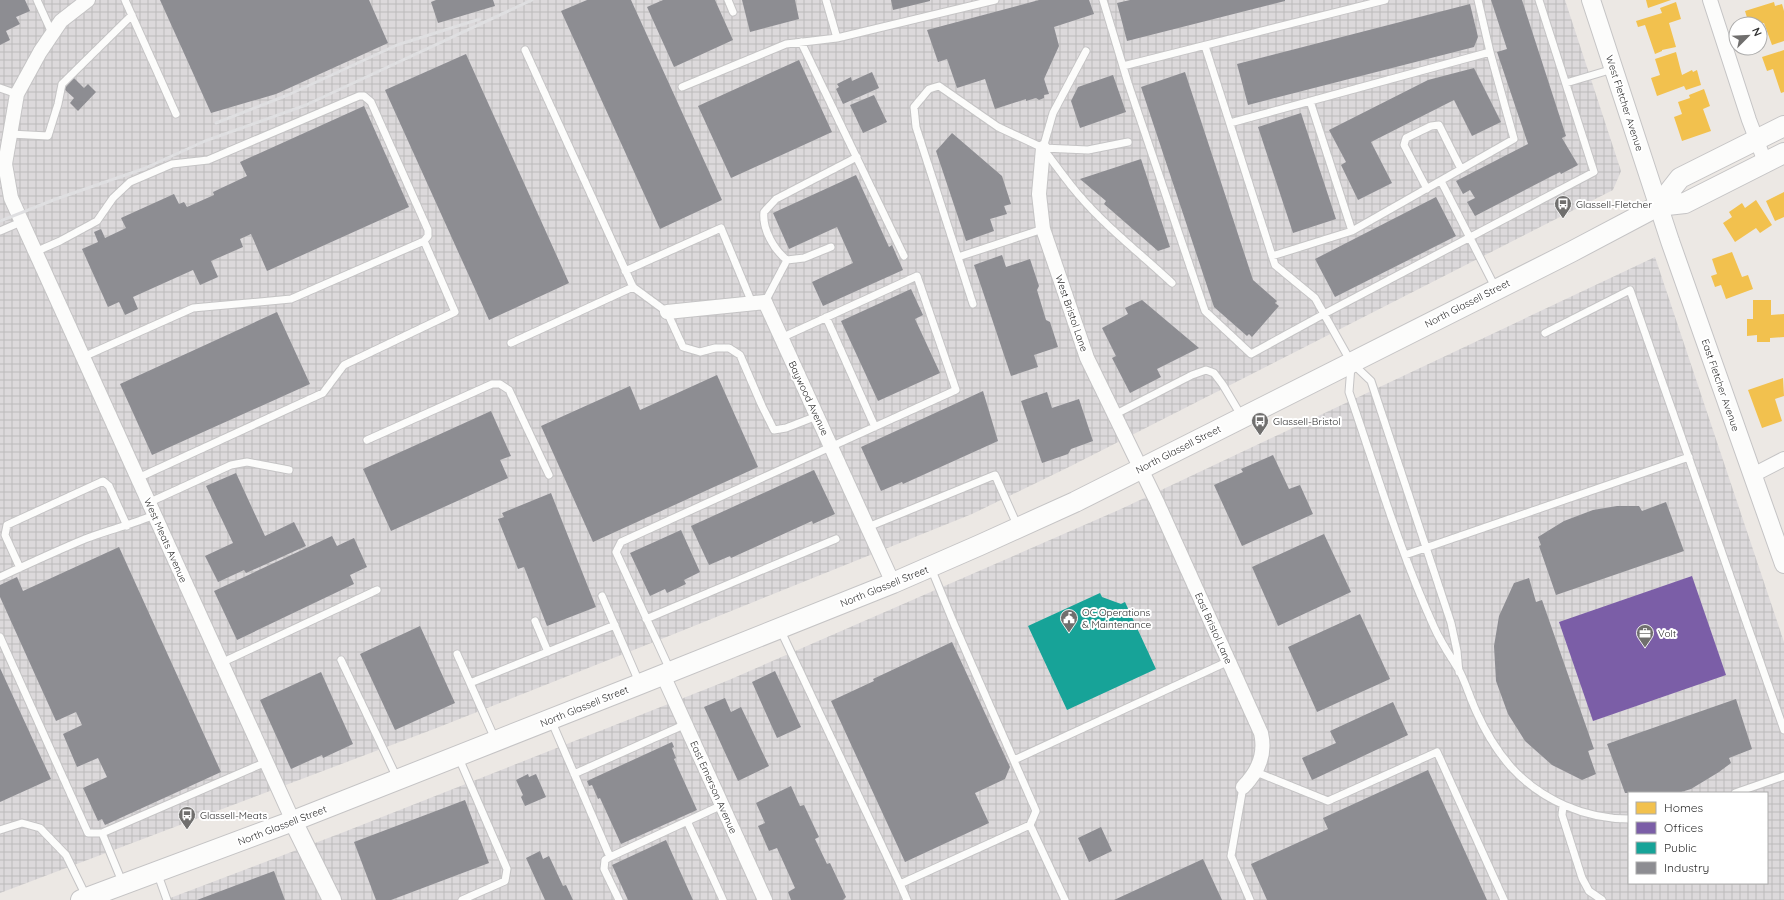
<svg xmlns="http://www.w3.org/2000/svg" width="1784" height="900" viewBox="0 0 1784 900" font-family="Quicksand,sans-serif">
	<style>
		.industrial { fill: url(#industrial-grid); fill-rule: evenodd }
		.homes { fill: #f2c14e }
		.offices { fill: #7b5ea7 }
		.public { fill: #17a398 }
		.industry { fill: #8d8d92 }
		.lines { fill: none; stroke-linecap: round; stroke-linejoin: round }
		.service-casing { stroke: #c5c4c5; stroke-width: 9 }
		.minor-casing { stroke: #c5c4c5; stroke-width: 16 }
		.tertiary-casing { stroke: #c5c4c5; stroke-width: 20 }
		.secondary-casing { stroke: #c5c4c5; stroke-width: 22 }
		.service { stroke: #fcfcfb; stroke-width: 7 }
		.minor { stroke: #fcfcfb; stroke-width: 14 }
		.tertiary { stroke: #fcfcfb; stroke-width: 18 }
		.secondary { stroke: #fcfcfb; stroke-width: 20 }
		.rail { stroke: #dfdfe1; stroke-width: 3 }
		.labels { text-anchor: middle; stroke-width: 4; stroke-linejoin: round; paint-order: stroke }
		.street-label { font-size: 10px; fill: #2e2e2e; stroke: #fff }
		.poi-label { font-size: 10px; fill: #2e2e2e; stroke: #fff; text-anchor: start }
	</style>
	<defs>
		<pattern id="industrial-grid" width="8" height="8" patternUnits="userSpaceOnUse"><rect width="8" height="8" fill="#dcd9db"/><path d="M0 4h8M4 0v8" fill="none" stroke="#bdbbbc"/></pattern>
	</defs>
	<rect width="100%" height="100%" fill="#ece8e4"/>
	<path class="industrial" d="M0 0H1565L1621 171 1613 190 1071 466 972 514 674 634 434 729 0 893Z
		M1655 257 1784 642V900H165L344 832 729 680 1121 509ZM1629 793H1767V883H1629Z"/>
	<path class="homes" d="M1646 0H1671L1648 8Z
		M1676 2 1681 19 1669 23 1676 47 1662 50V51L1655 54 1645 25 1638 27 1636 21 1662 13 1660 8Z
		M1774 2 1775 6 1782 4 1784 11V41L1772 45 1764 23 1749 24 1745 11Z
		M1784 50V92L1781 93 1773 69 1767 71 1762 57Z
		M1676 52 1682 75 1692 70 1693 72 1697 70 1701 85 1686 90 1684 86 1657 96 1651 78 1660 75 1655 59Z
		M1704 89 1710 106 1703 109 1711 131 1682 141 1674 117 1682 114 1678 102 1690 98 1689 95Z
		M1784 192V217L1775 221 1766 201Z
		M1756 200 1772 225 1760 233 1756 228 1735 242 1723 223 1732 217 1729 212 1742 203 1745 208Z
		M1732 252 1742 277 1748 275 1753 289 1726 299 1721 285 1715 287 1711 276 1717 274 1712 259Z
		M1753 300H1771V315L1784 314V337L1770 338V342H1757V335L1747 336V319H1753Z
		M1783 378 1784 396 1775 399 1782 421 1762 428 1748 390Z"/>
	<path class="offices" d="M1692 576 1726 675 1593 721 1559 622Z"/>
	<path class="public" d="M1100 593 1102 597 1121 604 1125 602 1156 669 1067 710 1028 626Z"/>
	<path class="industry" d="M0 0H25L30 11 16 17 20 24 6 31 10 40 0 45Z
		M160 0H369L388 43 276 94 211 113Z
		M436 0H493L495 6 438 23 431 2Z
		M587 0H631L722 200 660 229 561 11Z
		M663 0H715L733 40 674 67 647 7Z
		M742 0H795L799 19 750 32Z
		M891 0H930V1L893 10Z
		M1039 0H1089L1094 14 1054 27 1059 46 1044 79 1049 94 1044 95V98L1039 100 1036 98 1026 101V99L995 109 985 79 957 88 947 59 938 62 927 30Z
		M1130 0H1285V1L1127 41 1117 3Z
		M1491 0H1522L1566 136 1562 138 1578 165 1561 174 1560 172 1552 176 1475 216 1467 202 1475 198 1470 190 1463 194 1456 181 1528 144 1497 52 1507 49Z
		M1470 4 1478 37 1474 47 1248 105 1237 64Z
		M466 54 569 283 489 320 385 90Z
		M799 60 832 132 731 178 698 106Z
		M1474 68 1501 122 1472 136 1454 100 1371 142 1392 183 1358 200 1341 165 1346 162 1329 130 1428 80Z
		M872 72 879 88 843 104 836 89 839 87 837 84 851 77 852 81Z
		M1185 72 1253 280 1277 301 1275 303 1279 306 1252 337 1249 334 1247 336 1214 307 1141 87Z
		M1113 75 1126 112 1080 128 1071 101 1078 87Z
		M74 78 84 88 88 84 96 92 78 111 70 103 74 98 64 89Z
		M874 95 887 122 863 133 850 105Z
		M364 106 409 207 267 271 251 234 240 239 243 247 211 261 218 277 200 285 193 270 133 297 138 309 125 315 119 302 108 307 82 249 98 242 94 232 101 229 105 238 126 228 121 218 174 194 179 204 184 202 187 207 214 195 213 192 247 176 240 162Z
		M1301 113 1336 219 1293 233 1258 127Z
		M952 133 1002 176 1011 204 1004 206 1007 214 990 219 994 231 966 241 936 151Z
		M1141 159 1170 247 1158 251 1104 204 1106 201 1080 179Z
		M856 175 889 247 892 245 903 270 823 306 812 282 853 263 837 227 789 249 773 213Z
		M1436 197 1456 236 1335 297 1315 259Z
		M1002 255 1006 267 1030 259 1039 286 1037 290 1046 320 1050 322 1058 347 1034 355 1038 367 1011 376 974 265Z
		M911 289 923 315 915 319 940 373 878 401 841 321Z
		M1142 300 1199 348 1157 369 1161 377 1130 393 1112 358 1116 356 1102 328 1128 314 1125 308Z
		M277 312 310 384 152 455 120 384Z
		M717 375 758 467 593 542 541 426 630 386 640 410Z
		M983 391 998 441 903 484 902 482 881 491 861 447Z
		M1047 392 1052 408 1079 399 1093 441 1071 449 1068 454 1042 463 1021 401Z
		M491 411 511 456 500 460 508 478 391 531 363 469Z
		M1273 455 1289 489 1300 485 1313 514 1242 546 1214 485 1243 472 1241 469Z
		M814 470 835 514 813 524 812 521 731 558 730 556 709 565 691 526Z
		M236 473 265 536 294 522 306 546 246 573 244 570 218 582 205 556 233 543 206 486Z
		M551 493 596 607 547 626 524 567 518 569 498 519 504 517 502 513Z
		M1666 502 1684 551 1556 595 1539 546 1541 545 1538 537 1564 521 1593 510 1617 506H1639L1642 511Z
		M681 530 700 572 684 580 686 584 667 593 665 589 650 596 630 553Z
		M1324 534 1351 592 1278 626 1252 567Z
		M332 536 337 546 354 538 367 567 350 575 354 584 237 640 214 591Z
		M119 547 221 772 105 825 102 819 98 821 83 788 107 777 98 758 77 767 63 734 82 725 76 712 56 721 0 597V585L17 577 23 591Z
		M1529 578 1536 602 1542 600 1594 749 1588 751 1596 774 1582 780 1552 765 1525 741 1508 714 1496 681 1494 646 1499 616 1514 583Z
		M1360 614 1390 679 1317 712 1288 647Z
		M420 626 455 703 395 730 360 654Z
		M952 642 1010 767 1005 779 975 793 989 823 905 862 831 701 874 681 873 679Z
		M0 668 51 779 0 802Z
		M775 671 801 727 777 738 752 682Z
		M321 672 353 744 323 758 322 755 291 769 260 700Z
		M725 698 731 712 741 707 769 766 738 781 704 707Z
		M1736 699 1752 749 1729 758 1731 763 1719 772 1691 789 1678 793H1625L1607 744Z
		M1393 702 1408 735 1312 780 1302 758 1336 743 1330 731Z
		M672 742 674 747 672 748 676 758 674 759 697 810 621 844 600 798 598 799 592 785 589 786 587 781Z
		M1428 770 1487 900H1267L1251 864 1328 829 1323 818Z
		M528 774 529 777 536 774 546 797 525 806 521 797 523 795 516 780Z
		M791 786 800 806 804 805 819 837 815 839 827 864 830 863 846 897 843 900H791L788 892 795 888 777 848 769 851 758 826 765 823 756 803Z
		M465 800 489 863 391 900H376L354 842Z
		M1101 827 1112 851 1089 862 1078 838Z
		M666 840 693 900H628L612 865Z
		M540 851 543 859 549 856 563 886 566 885 573 900H545L526 858Z
		M1203 859 1222 900H1114Z
		M274 871 285 900H197Z"/>
	<g class="lines">
		<defs>
			<path id="service" d="M37 0 52 33
				M125 0 176 114
				M728 0 733 12
				M826 0 837 38 995 0
				M1103 0 1128 83 1205 311 1251 354 1324 314 1594 172 1539 0
				M801 42 904 256
				M1205 46 1275 265 1315 298 1351 362 1371 381 1451 623 1457 651 1459 672
				M525 50 633 287 667 312 683 347 700 352 715 348H729L740 355 762 406 774 430 786 428 817 416
				M1123 66 1385 0
				M1566 83 1613 69
				M682 87 786 44 837 38
				M0 88 17 94
				M1310 101 1352 231
				M1230 123 1490 52
				M10 134 48 136 58 104 62 84 132 15
				M1043 148 1053 113 1086 51
				M1044 150C1055 164 1066 180 1078 194 1106 227 1140 253 1172 283
				M1441 181 1496 289
				M1427 189 1404 145 1406 138 1431 126 1439 125 1461 169
				M0 231 21 222
				M831 247 804 258 787 260C774 250 762 229 764 212L776 199 857 157
				M35 252 60 241 97 221 113 198 130 182 172 164 208 160 359 96H364L371 102 428 230V236L424 241
				M1272 256 1352 231 1514 139 1490 52 1478 0
				M958 257 1043 229
				M625 271 721 228 752 303
				M765 302 787 260
				M973 304 916 127 914 107 929 89 939 86 998 127 1043 148 1088 150 1128 142
				M826 317 875 427
				M1545 333 1630 290 1784 730
				M511 343 633 287
				M83 357 193 308 291 299 424 241 455 312 344 365 323 393 138 478
				M1351 366 1349 392C1376 470 1400 552 1434 627 1441 643 1451 657 1460 672 1466 684 1470 698 1476 711 1485 731 1496 750 1511 767 1541 800 1585 819 1629 819
				M1114 415 1192 375 1206 370 1214 373 1223 385 1242 417
				M367 440 492 384H500L509 390 549 475
				M148 503 231 465 247 462 289 470
				M868 527 995 475 1018 527
				M1405 555 1689 457
				M20 568 5 535 7 525 103 481 109 486 127 526
				M0 577C28 564 56 551 85 539 108 530 131 525 154 515
				M602 596 639 682
				M646 619 836 539
				M535 621 548 652
				M780 629 900 884 1030 825 1036 811 954 624 931 568
				M0 637 88 833H102
				M457 654 495 739
				M341 660 397 778
				M221 663 377 590
				M670 670 616 552 621 542 956 390 917 276 781 338
				M470 683 615 625
				M551 720 610 857 605 860 604 869 619 900
				M458 756 507 869 505 881 462 900
				M1014 760 1229 661
				M1256 772 1328 801 1437 752 1504 900
				M574 774 686 724
				M1243 787 1231 856 1250 900
				M1735 793 1784 776
				M1563 806 1562 815 1582 878 1589 891 1602 900
				M687 821 723 900
				M1030 825 1065 900
				M0 830 22 823 40 828 66 855 87 898
				M610 857 722 805
				M157 872 167 900
				M123 884 102 833 266 762
				M900 884 907 900"/>
			<path id="minor" d="M88 0 61 21 40 52 17 94 5 164 11 198 293 821
				M1710 0 1749 120 1765 162
				M1043 148 1039 194 1043 229 1087 358 1157 502 1261 733C1266 754 1258 772 1243 787
				M667 312 765 302 893 583
				M1753 475 1784 459
				M663 675 765 900"/>
			<path id="tertiary" d="M1591 0 1670 241 1784 564
				M293 821 332 900"/>
			<path id="secondary" d="M1658 206 1680 178 1784 126
				M81 900 293 821 640 684 893 583 980 545 1075 502 1571 252 1658 206 1685 203 1784 153"/>
		</defs>
		<use href="#service" class="service-casing"/>
		<use href="#minor" class="minor-casing"/>
		<use href="#tertiary" class="tertiary-casing"/>
		<use href="#secondary" class="secondary-casing"/>
		<use href="#service" class="service"/>
		<use href="#minor" class="minor"/>
		<use href="#tertiary" class="tertiary"/>
		<use href="#secondary" class="secondary"/>
		<path class="rail" d="M216 123 288 95 397 45 480 19
			M0 221 56 199 143 169 205 141 306 105 532 0"/>
	</g>
	<defs>
		<symbol id="bus-pin" viewBox="-11 -11 22 30"><path d="M0 17L-7.5 6A9.5 9.5 0 1 1 7.5 6Z" fill="#706f6e" stroke="#fff"/><path d="M-5-6H5V4H4V6H2V4H-2V6H-4V4H-5ZM-3.5-4V0h7V-4ZM-3.5 1.2v1.5H-2V1.2ZM2 1.2v1.5H3.5V1.2Z" fill="#fff"/></symbol>
		<symbol id="civic-pin" viewBox="-11 -11 22 30"><path d="M0 17L-7.5 6A9.5 9.5 0 1 1 7.5 6Z" fill="#706f6e" stroke="#fff"/><path d="M-.6-6.5H3V-4.5H.6V-3L4-1V1h2V6H-6V1h2V-1L-.6-3ZM-1.2 2.5V6h2.4V2.5Z" fill="#fff"/></symbol>
		<symbol id="office-pin" viewBox="-11 -11 22 30"><path d="M0 17L-7.5 6A9.5 9.5 0 1 1 7.5 6Z" fill="#706f6e" stroke="#fff"/><path d="M-6-3h4V-5.5h4V-3h4V5H-6ZM-1-4.5V-3h2v-1.5ZM-6 0V1H6V0Z" fill="#fff"/></symbol>
	</defs>
	<g fill-rule="evenodd">
		<use href="#bus-pin" x="1553" y="194" width="20" height="27"/>
		<use href="#bus-pin" x="1250" y="411" width="20" height="27"/>
		<use href="#civic-pin" x="1059" y="608" width="20" height="27"/>
		<use href="#office-pin" x="1635" y="623" width="20" height="27"/>
		<use href="#bus-pin" x="177" y="805" width="20" height="27"/>
	</g>
	<g class="labels">
		<g class="street-label">
			<text transform="translate(1625 103) rotate(72)" y="4">West Fletcher Avenue</text>
			<text transform="translate(1467 303) rotate(-27)" y="4">North Glassell Street</text>
			<text transform="translate(1072 313) rotate(71)" y="4">West Bristol Lane</text>
			<text transform="translate(1721 385) rotate(71)" y="4">East Fletcher Avenue</text>
			<text transform="translate(809 398) rotate(65)" y="4">Baywood Avenue</text>
			<text transform="translate(1178 449) rotate(-27)" y="4">North Glassell Street</text>
			<text transform="translate(166 540) rotate(66)" y="4">West Meats Avenue</text>
			<text transform="translate(884 586) rotate(-22)" y="4">North Glassell Street</text>
			<text transform="translate(1214 628) rotate(66)" y="4">East Bristol Lane</text>
			<text transform="translate(584 706) rotate(-22)" y="4">North Glassell Street</text>
			<text transform="translate(714 787) rotate(66)" y="4">East Emerson Avenue</text>
			<text transform="translate(282 825) rotate(-21)" y="4">North Glassell Street</text>
		</g>
		<g class="poi-label">
			<text x="1576" y="208">Glassell-Fletcher</text>
			<text x="1273" y="425">Glassell-Bristol</text>
			<text x="1082" y="616">OC Operations<tspan x="1082" dy="12">&amp; Maintenance</tspan></text>
			<text x="1658" y="637">Volt</text>
			<text x="200" y="819">Glassell-Meats</text>
		</g>
	</g>
	<rect x="1628" y="792" width="140" height="92" fill="#ffffff" stroke="#ababab"/>
	<rect x="1636" y="802" width="20" height="12" fill="#f2c14e" stroke="#ababab"/>
	<text x="1664" y="812" font-size="12" fill="#2e2e2e">Homes</text>
	<rect x="1636" y="822" width="20" height="12" fill="#7b5ea7" stroke="#ababab"/>
	<text x="1664" y="832" font-size="12" fill="#2e2e2e">Offices</text>
	<rect x="1636" y="842" width="20" height="12" fill="#17a398" stroke="#ababab"/>
	<text x="1664" y="852" font-size="12" fill="#2e2e2e">Public</text>
	<rect x="1636" y="862" width="20" height="12" fill="#8d8d92" stroke="#ababab"/>
	<text x="1664" y="872" font-size="12" fill="#2e2e2e">Industry</text>
	<g transform="translate(1748 36) rotate(66)"><circle r="19" fill="#ffffff" stroke="#ababab"/>
	<path d="M0-3L7 15L0 10L-7 15Z" fill="#706f6e"/>
	<text y="-6" font-size="11" font-weight="bold" text-anchor="middle" fill="#2e2e2e">N</text>
	</g>
</svg>
